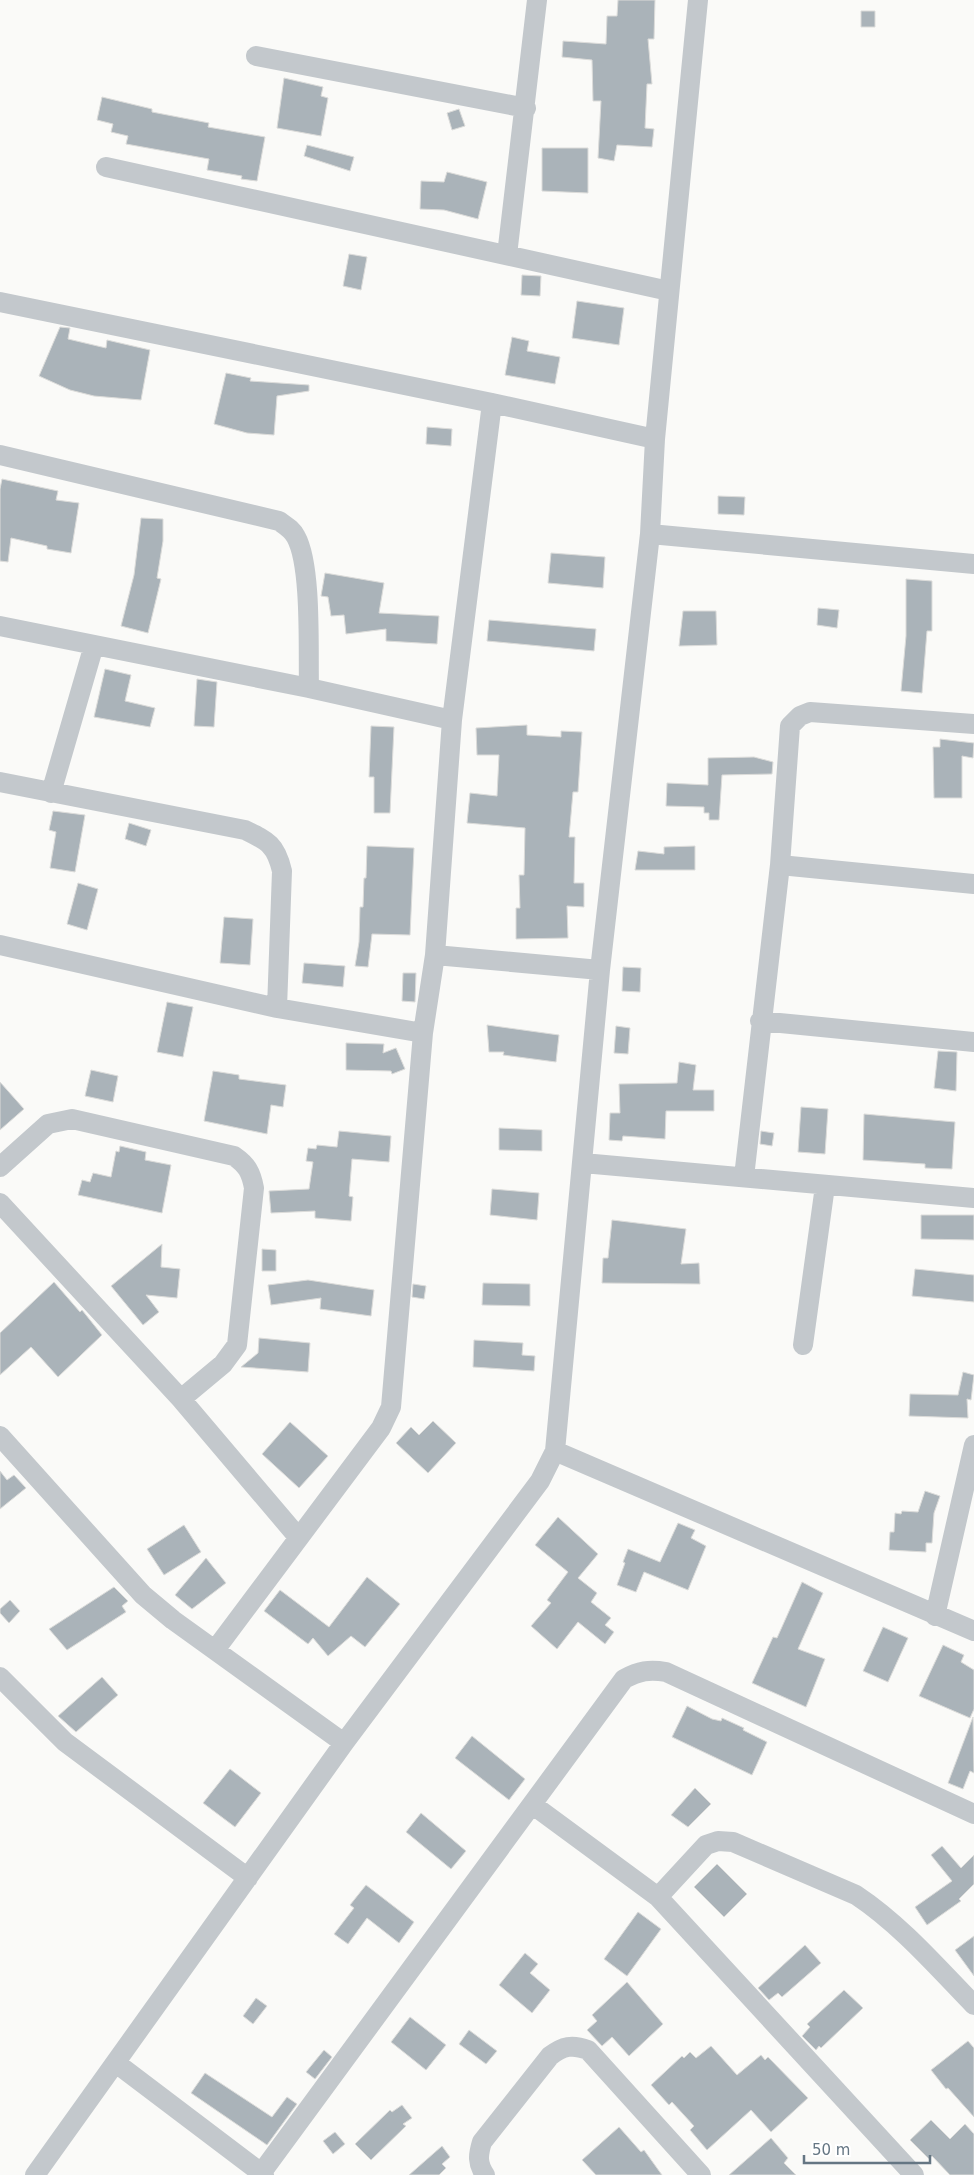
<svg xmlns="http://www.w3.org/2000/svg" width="974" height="2175" viewBox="0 0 974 2175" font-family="'DejaVu Sans',sans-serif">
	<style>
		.building { fill: #aab3b9; stroke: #dcdcda }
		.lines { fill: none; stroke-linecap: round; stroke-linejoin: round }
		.minor { stroke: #c3c8cc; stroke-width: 20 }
	</style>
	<rect width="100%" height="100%" fill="#fafaf8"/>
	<path class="building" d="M618 0H655L654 39H648L652 84H647L645 128 654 129 652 147 617 145 614 161 598 158 601 101H593L592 60 562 57 563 41 606 44 607 16H617Z
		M861 11H875V27H861Z
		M284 78 323 87 321 96 328 98 321 136 277 128Z
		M102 97 152 109V112L209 123 208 127 265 137 257 181 241 179 242 176 207 170 209 159 126 144 128 136 111 132 113 124 97 120Z
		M459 109 465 126 452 130 447 113Z
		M307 145 354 157 350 171 304 156Z
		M542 148H588V193L542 191Z
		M447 172 487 182 478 219 444 210 420 209 421 181 444 182Z
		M349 254 367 257 361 290 343 286Z
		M522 275 541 276 540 296 521 295Z
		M577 301 624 308 619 345 572 338Z
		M60 327 70 328 68 339 106 348 107 340 150 350 141 400 94 396 70 390 39 376Z
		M512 337 529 341 527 351 560 357 555 384 505 375Z
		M226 373 251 378 250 381 309 385V391L277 396 274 435 247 433 214 424Z
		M427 427 452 429 451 446 426 444Z
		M2 479 58 491 56 500 79 503 71 553 47 549V546L11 538 8 562 0 561V489Z
		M718 496 745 497 744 515 718 514Z
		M141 518 163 519V541L157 578 161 579 148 633 121 626 134 575Z
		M551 553 605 557 603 588 548 583Z
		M325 573 384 583 379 613 439 616 437 644 386 641V629L346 634 344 615 331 616 328 597 321 596Z
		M906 579 932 581V631H927L922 693 901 691 906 636Z
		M818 608 839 610 837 628 817 625Z
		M683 611H716L717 645 679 646Z
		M489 620 596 629 594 651 487 641Z
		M105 669 131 675 125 701 155 708 150 727 94 717Z
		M197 679 217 682 214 727 194 726Z
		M527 725V735L561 737V731L582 732 578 792H573L569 837H575L574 883H584V907L567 906 568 938 516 939V908H520L519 875H524L525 828 467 823 470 793 497 796 499 755H477L476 728Z
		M371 726 394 727 390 813H374V777H369Z
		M940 739 974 743 973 758 962 756V798H934L933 747H940Z
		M754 757 773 762 772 774 722 775 719 820H709V813H704V807L666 806 667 783 708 785V758Z
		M53 811 85 815 75 872 50 868 56 832 49 830Z
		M129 823 151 830 146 846 125 839Z
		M367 846 414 848 410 935 372 934 368 967 355 966 359 942 360 907H363L364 878H366Z
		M695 846V870H635L638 851 664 854V847Z
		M78 883 98 889 87 930 67 924Z
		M224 917 253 919 250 965 220 963Z
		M304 963 345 966 343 987 302 983Z
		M623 967 641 968 640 992 622 991Z
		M403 973H416L415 1002 402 1001Z
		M167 1002 193 1007 183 1057 157 1052Z
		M487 1025 559 1035 556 1062 503 1055 504 1052H489Z
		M616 1026 630 1028 628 1054 614 1053Z
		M346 1043 384 1044 383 1053 396 1048 405 1069 392 1074 391 1071 346 1070Z
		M938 1051 957 1052 956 1091 934 1088Z
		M679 1062 696 1065 693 1090H714V1111H666L665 1139 623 1136 622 1141 609 1140 610 1113H620L619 1084 677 1083Z
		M91 1070 118 1076 113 1102 85 1096Z
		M213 1071 239 1075V1079L286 1085 283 1107 271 1105 267 1134 204 1121Z
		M0 1082 24 1109 0 1130Z
		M801 1107 828 1109 825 1154 798 1152Z
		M864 1114 955 1122 952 1169 925 1168V1164L863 1160Z
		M499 1128 542 1130V1151L499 1150Z
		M339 1131 391 1136 389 1162 352 1159 349 1196 353 1197 351 1221 315 1218V1211L271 1213 269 1191 309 1189 313 1162 306 1161 308 1148 316 1149 317 1145 337 1147Z
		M761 1131 774 1133 772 1146 760 1144Z
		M120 1146 146 1152 145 1160 171 1165 162 1213 78 1195 82 1180 90 1182 93 1173 111 1177 116 1151 119 1152Z
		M492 1189 539 1193 537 1220 490 1215Z
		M921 1215H974V1240L921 1239Z
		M612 1220 686 1229 681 1264 699 1263 700 1284 602 1283 603 1258H608Z
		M162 1244 161 1267 180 1269 177 1298 146 1295 159 1312 143 1325 111 1286Z
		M262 1249 276 1250V1271H262Z
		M915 1269 974 1275V1302L912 1296Z
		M308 1280 374 1290 371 1316 320 1309 321 1298 271 1305 268 1285Z
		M54 1282 80 1312 82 1310 102 1335 58 1377 31 1347 0 1375V1333Z
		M483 1283 530 1284V1306L482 1305Z
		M413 1284 426 1286 424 1299 412 1297Z
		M259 1338 310 1343 308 1372 241 1367 258 1353Z
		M474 1340 523 1343 522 1355 535 1356 534 1371 473 1367Z
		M963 1372 974 1375 971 1400 967 1399 968 1418 909 1416 910 1394 958 1395Z
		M433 1421 456 1443 428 1473 396 1443 411 1427 419 1435Z
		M290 1422 328 1456 299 1488 262 1454Z
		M0 1471 7 1480 14 1475 26 1488 0 1509Z
		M925 1491 940 1496 934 1513 932 1543H926V1552L889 1550 890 1532H894L895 1513 901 1514 902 1511 918 1512Z
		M558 1517 598 1554 578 1578 597 1593 591 1602 611 1618 605 1625 614 1632 605 1644 578 1622 557 1649 531 1626 551 1603 547 1600 568 1572 535 1545Z
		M678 1523 695 1530 691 1538 706 1546 688 1590 644 1572 636 1592 617 1585 625 1563 623 1562 628 1549 660 1562Z
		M184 1525 201 1552 164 1575 147 1549Z
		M206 1558 226 1583 192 1609 175 1595Z
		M367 1577 400 1604 365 1647 351 1636 328 1656 313 1638 308 1644 264 1611 280 1590 329 1627Z
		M802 1582 823 1593 798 1649 825 1659 806 1707 752 1683 773 1637 777 1638Z
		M114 1587 128 1601 122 1606 126 1612 67 1650 49 1629Z
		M10 1600 20 1611 9 1623 0 1613V1609Z
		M883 1627 908 1638 888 1682 863 1671Z
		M943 1645 964 1655 961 1662 974 1670V1709L970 1718 919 1696Z
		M102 1677 118 1695 76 1732 58 1716Z
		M687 1706 712 1719 721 1721 722 1718 744 1728 743 1730 767 1742 752 1775 672 1737Z
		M973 1717 974 1773 970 1771 963 1789 948 1783Z
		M472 1736 525 1779 509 1800 455 1758Z
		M230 1769 261 1793 235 1827 203 1803Z
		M695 1788 711 1804 688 1827 671 1815Z
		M421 1813 466 1851 451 1869 406 1832Z
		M942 1846 961 1868 974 1855V1884L959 1899 961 1901 927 1925 915 1907 952 1881 931 1855Z
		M717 1864 747 1894 724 1917 694 1887Z
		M366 1885 414 1922 399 1943 367 1918 348 1944 334 1934 354 1908 350 1905Z
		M638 1912 661 1929 627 1976 604 1959Z
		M974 1936V1976L955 1950Z
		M805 1945 821 1963 782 1997 778 1993 769 2000 758 1988Z
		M525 1953 538 1964 530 1973 550 1990 532 2013 499 1985Z
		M627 1982 663 2024 629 2056 612 2037 602 2046 587 2030 597 2021 592 2015Z
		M844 1990 863 2008 821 2048 819 2046 816 2050 802 2036 810 2027 807 2024Z
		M256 1998 267 2006 253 2024 243 2016Z
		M410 2017 446 2045 426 2070 391 2042Z
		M469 2030 497 2051 486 2064 459 2044Z
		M968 2041 974 2048V2117L948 2088 946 2089 931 2070Z
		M711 2046 737 2075 761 2055 765 2060 768 2057 808 2098 771 2132 751 2110 707 2150 690 2130 694 2126 672 2102 669 2105 651 2085 682 2056 684 2058 690 2052 696 2058Z
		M324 2050 332 2057 315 2079 306 2072Z
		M205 2073 272 2117 287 2097 297 2104 267 2145 191 2093Z
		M402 2105 412 2118 403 2124 406 2126 371 2160 355 2144 390 2110 392 2112Z
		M931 2120 950 2139 965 2124 974 2134V2175H950L932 2156 929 2159 910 2140Z
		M619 2127 641 2152 644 2150 662 2175H596L582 2160Z
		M335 2132 345 2144 333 2154 323 2141Z
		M771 2138 788 2158 784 2163 796 2175H729Z
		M442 2146 450 2157 442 2164 446 2168 439 2175H409Z"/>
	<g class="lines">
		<path class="minor" d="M256 56 526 108
			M106 167 669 291
			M507 255 537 0
			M0 302 492 403 655 439
			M0 455 279 521C286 526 292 529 296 537 312 566 308 652 309 688
			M650 534 974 564
			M0 626 309 688 452 720
			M0 782 245 830C268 841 276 845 282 871L277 1008
			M51 793 94 645
			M780 865 974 884
			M0 945 277 1008 423 1033
			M435 955 600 970
			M760 1021 974 1042
			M583 1163 974 1198
			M0 1167 48 1124 72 1119 234 1156C247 1165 251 1172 254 1188L237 1345 223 1364 181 1399
			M744 1177 780 865 790 726 800 716 810 712 974 724
			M0 1203 181 1399 298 1537
			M803 1345 825 1186
			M0 1436 143 1595 173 1620 344 1743
			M555 1451 974 1631
			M935 1616 974 1445
			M215 1650 381 1428 391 1407 423 1033 435 955 452 720 492 403
			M0 1677 65 1742 248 1878
			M533 1805 658 1897 914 2175
			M658 1897 706 1845 718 1841 733 1842 856 1895C901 1925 937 1967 974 2005
			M116 2063 264 2175
			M262 2172 624 1679C639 1671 649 1669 666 1672L974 1814
			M35 2175 344 1743 540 1481 555 1451 600 970 650 534 655 439 698 0
			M485 2175C477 2163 478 2155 482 2142L550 2056C563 2046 572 2044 588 2050L701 2175"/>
	</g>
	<path d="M804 2155v8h126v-8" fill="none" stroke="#657683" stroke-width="2.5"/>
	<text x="812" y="2155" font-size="15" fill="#657683" stroke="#ffffff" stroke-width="4" paint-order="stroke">50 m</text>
</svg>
